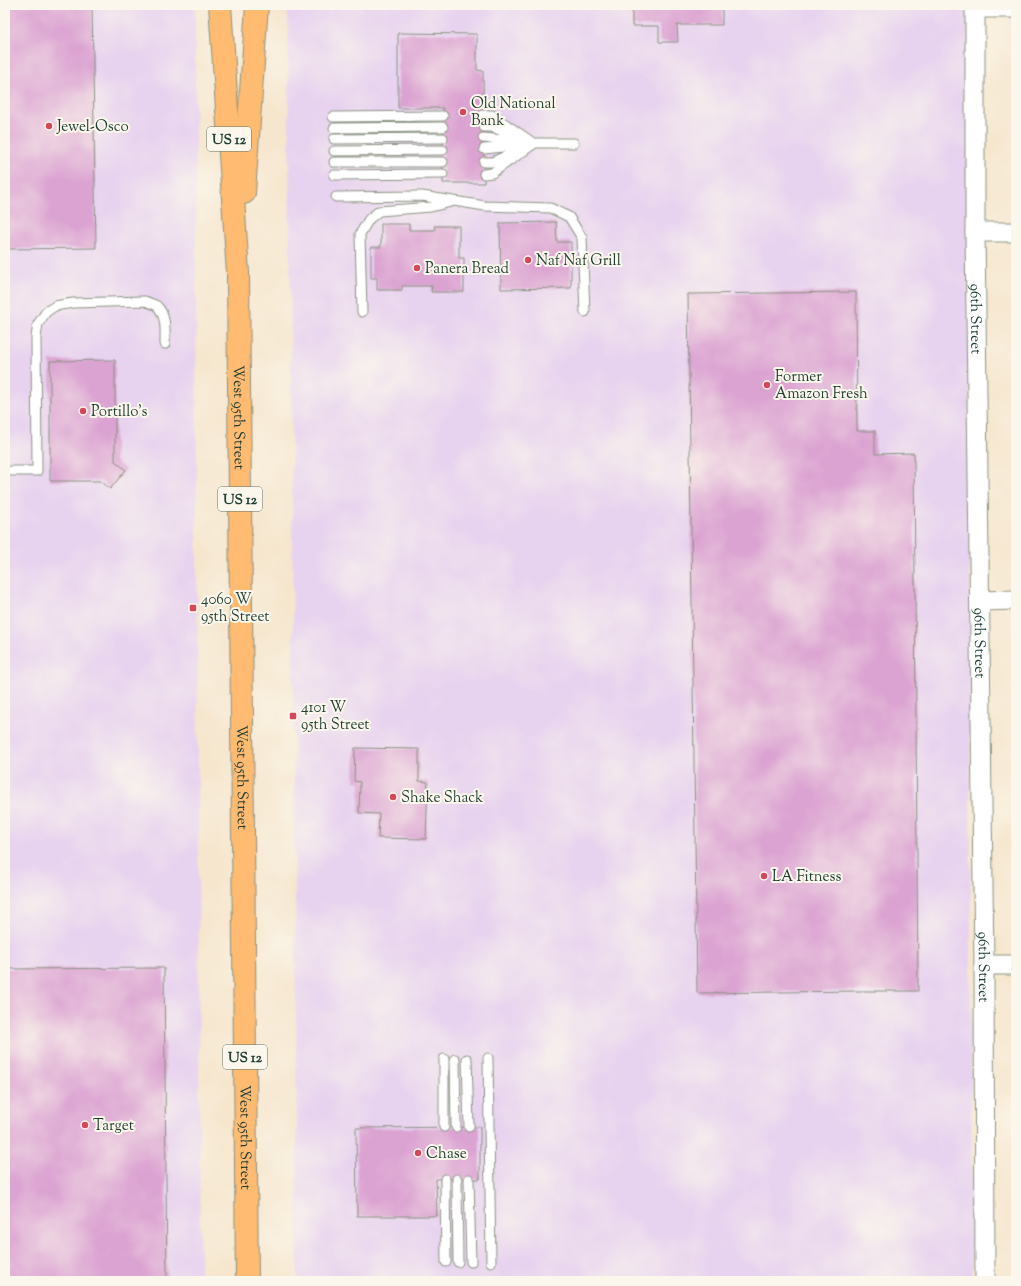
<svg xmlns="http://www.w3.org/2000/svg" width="1021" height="1286" viewBox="0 0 1021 1286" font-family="'Sorts Mill Goudy',serif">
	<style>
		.built { fill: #e7d2ef }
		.building { fill: #dba3d2 }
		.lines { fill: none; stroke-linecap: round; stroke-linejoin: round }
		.lane-casing { stroke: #8a9281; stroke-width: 11 }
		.street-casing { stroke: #8a9281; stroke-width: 21 }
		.primary-casing { stroke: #8a9281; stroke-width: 24 }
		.lane { stroke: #fff; stroke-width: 9 }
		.street { stroke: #fff; stroke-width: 19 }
		.primary { stroke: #febb71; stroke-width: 22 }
		.poi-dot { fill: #d1495b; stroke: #fbf7ec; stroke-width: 1.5 }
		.labels { text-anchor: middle; stroke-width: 4; stroke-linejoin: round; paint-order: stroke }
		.shield { fill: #fbf7ec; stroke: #61756b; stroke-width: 1 }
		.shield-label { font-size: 14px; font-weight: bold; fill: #1f3d34 }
		.poi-label { font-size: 15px; fill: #1f3d34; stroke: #fbf7ec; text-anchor: start }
		.street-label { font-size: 15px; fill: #1f3d34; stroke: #fbf7ec }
	</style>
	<rect width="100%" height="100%" fill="#fbf7ec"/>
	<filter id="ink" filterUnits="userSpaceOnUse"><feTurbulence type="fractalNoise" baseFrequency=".025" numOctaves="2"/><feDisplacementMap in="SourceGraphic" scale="8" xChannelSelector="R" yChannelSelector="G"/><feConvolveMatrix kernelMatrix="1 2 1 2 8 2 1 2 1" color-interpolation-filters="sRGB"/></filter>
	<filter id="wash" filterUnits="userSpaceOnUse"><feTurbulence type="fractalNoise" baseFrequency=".012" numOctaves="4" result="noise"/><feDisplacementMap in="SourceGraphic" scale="16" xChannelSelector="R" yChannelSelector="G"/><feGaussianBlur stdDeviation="0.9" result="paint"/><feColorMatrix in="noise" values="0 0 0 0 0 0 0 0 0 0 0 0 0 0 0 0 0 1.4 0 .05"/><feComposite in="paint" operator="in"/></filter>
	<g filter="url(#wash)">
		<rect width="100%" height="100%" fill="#f6e6ce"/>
		<path class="built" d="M5 5H195L200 1281H5Z
			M288 5H968L972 1281H298Z
			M1010 5H1016V48H1010Z"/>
		<g id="blocks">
			<path class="building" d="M5 5H92L96 248 5 249Z
				M632 5H722V25H677L678 42H659V26H632Z
				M398 33 477 34V70L483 71 484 183H443V108H398Z
				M556 222 557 242H571V288L501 289 500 223Z
				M381 224H409V230H435L434 226H459V258H464V292H431L432 286H402V290H377V278H371V247H381Z
				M856 292 857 431H875V454L914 453 918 991H859L697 993 688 294Z
				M115 360V461L126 470 110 489 101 481H50V361Z
				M355 748 419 749V781L428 782 426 839 378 838 379 814 359 813 360 782 354 781Z
				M164 968 167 1281H5V969Z
				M480 1127V1179H436L437 1216H357L356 1128Z"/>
		</g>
	</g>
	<g filter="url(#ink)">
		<use href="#blocks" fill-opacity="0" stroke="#8a9281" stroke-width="1"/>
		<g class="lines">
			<defs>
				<path id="lane" d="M975 13H1016
					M483 115H492L532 142
					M333 117 443 116
					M484 127H492L518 137
					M334 128 443 127
					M483 138 535 143H574
					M334 139 443 138
					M484 149 522 145
					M334 151 443 150
					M334 162H443
					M484 162H492L517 151
					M484 174 492 173 535 143
					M334 175 443 174
					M336 197 422 196 485 206 550 208 569 217 582 238 585 312
					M362 312 360 234 369 219 379 211 431 207 451 202
					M11 471H37L36 337 38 324 46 312 55 306 73 303 145 301C149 303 154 304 157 306 167 316 165 332 165 344
					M488 1058 491 1262
					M444 1059V1127
					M455 1059 456 1127
					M467 1059 469 1127
					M445 1179 446 1262
					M457 1179 458 1262
					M469 1179 471 1262"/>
				<g id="street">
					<path id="s1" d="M975 5V232L984 965 985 1281"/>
					<path d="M975 232H1016"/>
					<path d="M980 601 1016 600"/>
					<path d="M984 965H1016"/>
				</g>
				<g id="primary">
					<path id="s2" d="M220 5 238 273 247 1281"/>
					<path d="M244 193 257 5"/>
				</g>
			</defs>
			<use href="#lane" class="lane-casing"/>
			<use href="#street" class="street-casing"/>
			<use href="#primary" class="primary-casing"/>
			<use href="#lane" class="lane"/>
			<use href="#street" class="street"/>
			<use href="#primary" class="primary"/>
		</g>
	</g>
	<g class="poi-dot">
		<circle cx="463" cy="112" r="4"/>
		<circle cx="49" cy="126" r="4"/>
		<circle cx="528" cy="260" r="4"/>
		<circle cx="417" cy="268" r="4"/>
		<circle cx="767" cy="385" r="4"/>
		<circle cx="83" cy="411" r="4"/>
		<rect x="189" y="604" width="8" height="8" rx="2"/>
		<rect x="289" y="712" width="8" height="8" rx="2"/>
		<circle cx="393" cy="797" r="4"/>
		<circle cx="764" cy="876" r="4"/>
		<circle cx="85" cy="1125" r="4"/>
		<circle cx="418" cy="1153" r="4"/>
	</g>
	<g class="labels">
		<g class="shield">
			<rect x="207" y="127" width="44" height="24" rx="3"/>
			<rect x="218" y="487" width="44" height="24" rx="3"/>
			<rect x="223" y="1045" width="44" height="24" rx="3"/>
		</g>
		<g class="shield-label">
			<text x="229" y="144">US 12</text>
			<text x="240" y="504">US 12</text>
			<text x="245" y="1062">US 12</text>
		</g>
		<g class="poi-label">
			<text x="471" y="108">Old National<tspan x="471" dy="17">Bank</tspan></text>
			<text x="57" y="131">Jewel-Osco</text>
			<text x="536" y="265">Naf Naf Grill</text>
			<text x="425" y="273">Panera Bread</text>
			<text x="775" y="381">Former<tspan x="775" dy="17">Amazon Fresh</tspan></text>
			<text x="91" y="416">Portillo's</text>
			<text x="201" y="604">4060 W<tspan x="201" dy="17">95th Street</tspan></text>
			<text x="301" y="712">4101 W<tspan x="301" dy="17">95th Street</tspan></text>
			<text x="401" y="802">Shake Shack</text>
			<text x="772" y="881">LA Fitness</text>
			<text x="93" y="1130">Target</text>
			<text x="426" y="1158">Chase</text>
		</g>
		<g class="street-label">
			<text dy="5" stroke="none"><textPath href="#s1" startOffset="314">96th Street</textPath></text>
			<text dy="5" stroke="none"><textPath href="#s2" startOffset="413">West 95th Street</textPath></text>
			<text dy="5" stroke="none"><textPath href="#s1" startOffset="638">96th Street</textPath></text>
			<text dy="5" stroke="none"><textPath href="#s2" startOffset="773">West 95th Street</textPath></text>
			<text dy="5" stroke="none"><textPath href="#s1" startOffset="962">96th Street</textPath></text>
			<text dy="5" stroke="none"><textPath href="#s2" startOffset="1133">West 95th Street</textPath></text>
		</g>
	</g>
	<rect width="1021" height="1286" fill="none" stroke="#fbf7ec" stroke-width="20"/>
</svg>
